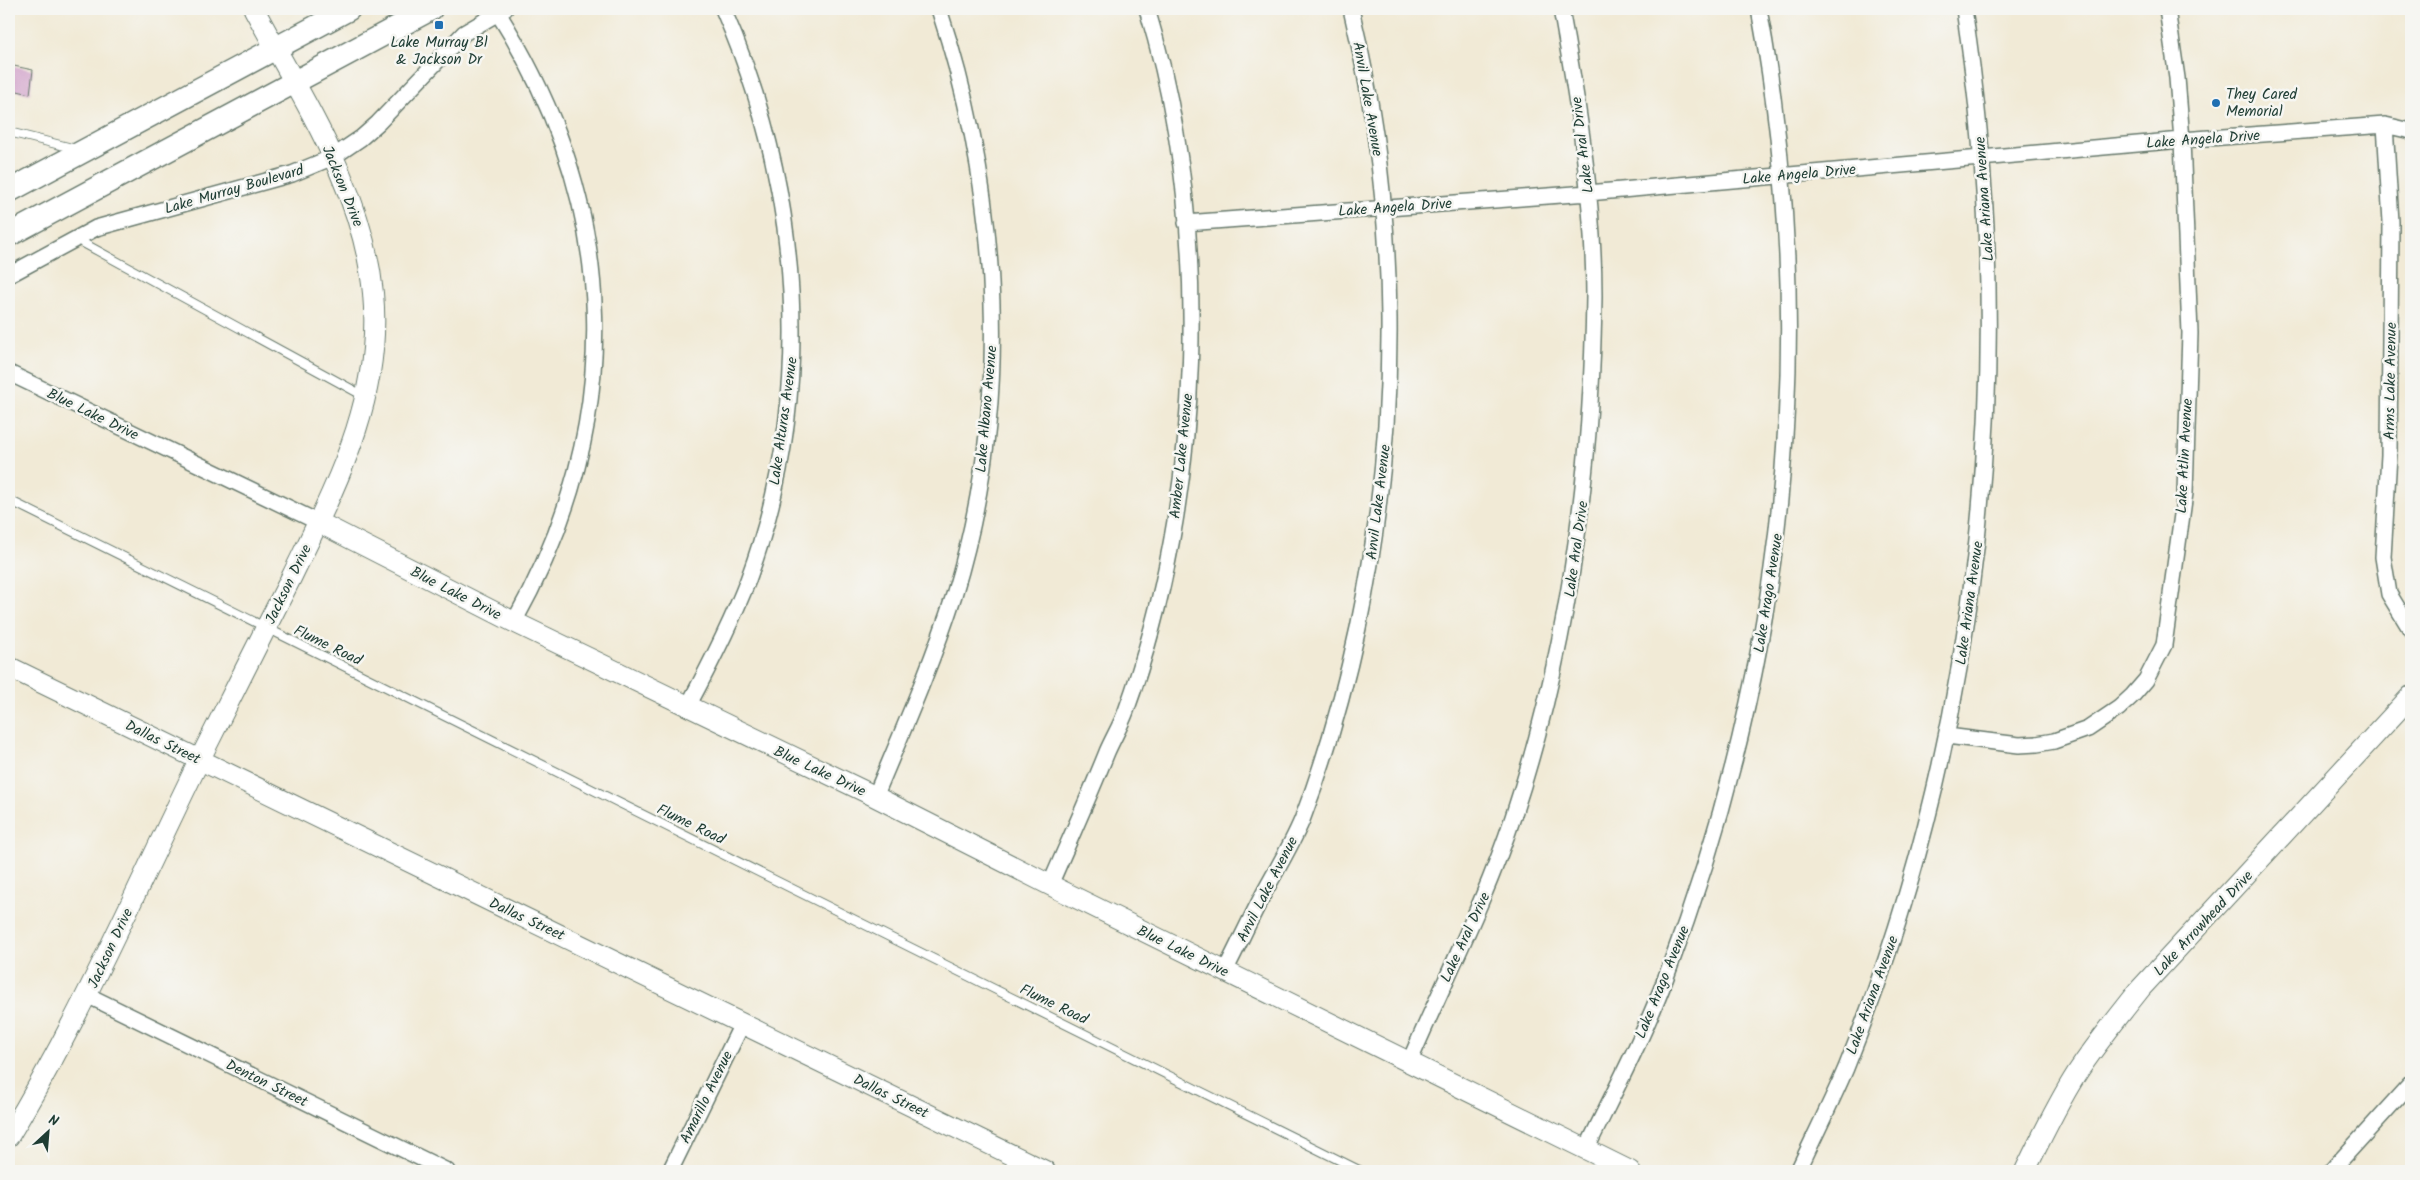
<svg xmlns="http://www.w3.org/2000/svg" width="2420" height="1180" viewBox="0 0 2420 1180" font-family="Kalam,sans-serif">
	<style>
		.building { fill: #cf9dc8 }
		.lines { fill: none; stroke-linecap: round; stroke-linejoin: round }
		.lane-casing { stroke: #687a6d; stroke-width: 10 }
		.street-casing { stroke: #687a6d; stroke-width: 18 }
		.secondary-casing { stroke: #687a6d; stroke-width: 22 }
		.primary-casing { stroke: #687a6d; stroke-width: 25 }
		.lane { stroke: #fff; stroke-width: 8 }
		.street { stroke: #fff; stroke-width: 15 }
		.secondary { stroke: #fff; stroke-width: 20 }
		.primary { stroke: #fff; stroke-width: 22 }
		.poi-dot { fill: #1f6fb2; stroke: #f6f6f2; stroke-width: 2 }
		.labels { text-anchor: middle; stroke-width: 5; stroke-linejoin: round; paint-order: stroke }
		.poi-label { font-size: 15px; fill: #1f3d34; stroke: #f6f6f2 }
		.street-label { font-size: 15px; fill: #1f3d34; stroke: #f6f6f2 }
	</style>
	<rect width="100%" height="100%" fill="#f6f6f2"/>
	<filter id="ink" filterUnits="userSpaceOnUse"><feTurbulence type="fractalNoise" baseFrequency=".02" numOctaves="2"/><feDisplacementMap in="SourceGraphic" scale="10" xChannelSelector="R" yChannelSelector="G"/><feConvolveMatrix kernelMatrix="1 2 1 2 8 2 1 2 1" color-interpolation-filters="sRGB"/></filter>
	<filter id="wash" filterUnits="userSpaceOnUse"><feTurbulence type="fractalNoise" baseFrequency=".0096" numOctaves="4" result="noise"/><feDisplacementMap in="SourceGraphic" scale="20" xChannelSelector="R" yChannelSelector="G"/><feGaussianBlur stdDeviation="1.12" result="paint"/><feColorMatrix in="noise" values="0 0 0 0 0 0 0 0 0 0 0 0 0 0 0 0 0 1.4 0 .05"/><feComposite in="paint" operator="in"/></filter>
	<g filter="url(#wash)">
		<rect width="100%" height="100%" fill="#f1ead6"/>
		<g id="blocks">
			<path class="building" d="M9 65 33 70 30 94 9 89Z"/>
		</g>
	</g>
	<g filter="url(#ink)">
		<use href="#blocks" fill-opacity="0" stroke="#687a6d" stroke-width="1"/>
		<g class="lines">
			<defs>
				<path id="lane" d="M9 132 76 149
					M76 239 364 396
					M9 500 1361 1171"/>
				<path id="street" d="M498 13C621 209 627 420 514 622
					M2385 125 2391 222 2389 455 2383 557 2389 594 2411 630
					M1186 223 1588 193 2182 140 2385 125 2411 131
					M9 275 96 228 292 174 333 157 361 138 378 123 464 33 505 9
					M9 373 318 522
					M688 706C710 665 731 624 748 580 817 394 802 189 723 9
					M1947 736 2019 745 2037 744 2054 741 2088 729 2119 708 2133 695 2146 680 2164 645 2185 493 2190 333 2182 140 2177 78 2167 9
					M875 797C903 730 932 664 954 595 1013 403 1001 198 939 9
					M1050 885C1069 841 1089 797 1107 752 1113 738 1121 725 1126 711 1204 496 1213 227 1147 9
					M1225 971C1239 944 1251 917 1265 891 1278 867 1292 844 1302 820 1326 758 1344 693 1358 628 1401 423 1400 212 1351 9
					M87 995 447 1171
					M1409 1063C1444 981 1485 902 1513 817 1569 648 1592 473 1594 296 1594 200 1578 103 1561 9
					M1587 1148C1614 1092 1644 1036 1666 977 1785 664 1820 339 1759 9
					M670 1171 742 1024
					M1798 1171C1814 1137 1831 1103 1846 1068 1981 732 2019 366 1964 9
					M2331 1171 2411 1083"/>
				<path id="secondary" d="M318 522 514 622 870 794 1050 885 1630 1171
					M9 667 1045 1171
					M9 1136C81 1017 136 890 197 765 228 702 261 639 292 576 336 485 383 398 373 293 363 189 302 99 254 9
					M2025 1171C2041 1138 2057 1104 2077 1073 2096 1044 2119 1016 2141 988L2411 696"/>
				<path id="primary" d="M9 191 349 9
					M9 235 431 9"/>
			</defs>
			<use href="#lane" class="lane-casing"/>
			<use href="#street" class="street-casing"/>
			<use href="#secondary" class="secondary-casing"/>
			<use href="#primary" class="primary-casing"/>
			<use href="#lane" class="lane"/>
			<use href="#street" class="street"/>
			<use href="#secondary" class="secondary"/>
			<use href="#primary" class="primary"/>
		</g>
	</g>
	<g class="poi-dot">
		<rect x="434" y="20" width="10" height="10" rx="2.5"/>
		<circle cx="2216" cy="103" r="5"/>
	</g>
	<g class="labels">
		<g class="poi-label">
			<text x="439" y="47">Lake Murray Bl<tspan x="439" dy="17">&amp; Jackson Dr</tspan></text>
			<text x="2226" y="99" text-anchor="start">They Cared<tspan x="2226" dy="17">Memorial</tspan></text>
		</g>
		<g class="street-label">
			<text transform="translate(1368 99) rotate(80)" y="5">Anvil Lake Avenue</text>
			<text transform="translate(2203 139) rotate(-4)" y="5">Lake Angela Drive</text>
			<text transform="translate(1582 145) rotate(-97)" y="5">Lake Aral Drive</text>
			<text transform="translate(1799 174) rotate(-5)" y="5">Lake Angela Drive</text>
			<text transform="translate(343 186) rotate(68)" y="5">Jackson Drive</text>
			<text transform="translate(234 189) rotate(-16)" y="5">Lake Murray Boulevard</text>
			<text transform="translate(1984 199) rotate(-94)" y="5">Lake Ariana Avenue</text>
			<text transform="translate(1395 207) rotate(-4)" y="5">Lake Angela Drive</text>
			<text transform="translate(2390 381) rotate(-89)" y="5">Arms Lake Avenue</text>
			<text transform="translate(986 409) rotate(-85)" y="5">Lake Albano Avenue</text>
			<text transform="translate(93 414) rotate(26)" y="5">Blue Lake Drive</text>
			<text transform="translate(783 421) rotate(-82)" y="5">Lake Alturas Avenue</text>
			<text transform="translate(1181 456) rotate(-84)" y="5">Amber Lake Avenue</text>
			<text transform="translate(2184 456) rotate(-87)" y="5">Lake Atlin Avenue</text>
			<text transform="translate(1378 502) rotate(-83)" y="5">Anvil Lake Avenue</text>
			<text transform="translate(1576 549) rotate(-82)" y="5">Lake Aral Drive</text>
			<text transform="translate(288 584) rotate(-64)" y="5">Jackson Drive</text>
			<text transform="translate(456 593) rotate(27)" y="5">Blue Lake Drive</text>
			<text transform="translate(1768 593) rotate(-81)" y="5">Lake Arago Avenue</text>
			<text transform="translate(1969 603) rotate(-82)" y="5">Lake Ariana Avenue</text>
			<text transform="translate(328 645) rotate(26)" y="5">Flume Road</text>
			<text transform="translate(163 742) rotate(26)" y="5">Dallas Street</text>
			<text transform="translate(820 771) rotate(25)" y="5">Blue Lake Drive</text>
			<text transform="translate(691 824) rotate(26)" y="5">Flume Road</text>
			<text transform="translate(1267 889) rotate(-63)" y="5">Anvil Lake Avenue</text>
			<text transform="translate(527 919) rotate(25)" y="5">Dallas Street</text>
			<text transform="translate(2203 923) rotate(-47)" y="5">Lake Arrowhead Drive</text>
			<text transform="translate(1465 937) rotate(-65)" y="5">Lake Aral Drive</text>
			<text transform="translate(110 948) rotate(-65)" y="5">Jackson Drive</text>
			<text transform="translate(1183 951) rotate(26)" y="5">Blue Lake Drive</text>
			<text transform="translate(1662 982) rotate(-68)" y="5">Lake Arago Avenue</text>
			<text transform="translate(1872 995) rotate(-70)" y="5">Lake Ariana Avenue</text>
			<text transform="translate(1054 1004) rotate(26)" y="5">Flume Road</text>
			<text transform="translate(267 1083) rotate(26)" y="5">Denton Street</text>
			<text transform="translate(891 1096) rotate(26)" y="5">Dallas Street</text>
			<text transform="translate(706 1097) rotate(-64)" y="5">Amarillo Avenue</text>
		</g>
	</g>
	<rect width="2420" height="1180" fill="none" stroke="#f6f6f2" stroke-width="30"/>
	<g transform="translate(48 1132) rotate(26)" stroke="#f6f6f2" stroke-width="4" paint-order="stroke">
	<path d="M0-4L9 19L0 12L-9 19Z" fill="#1f3d34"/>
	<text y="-8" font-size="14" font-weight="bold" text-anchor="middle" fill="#1f3d34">N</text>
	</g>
</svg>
